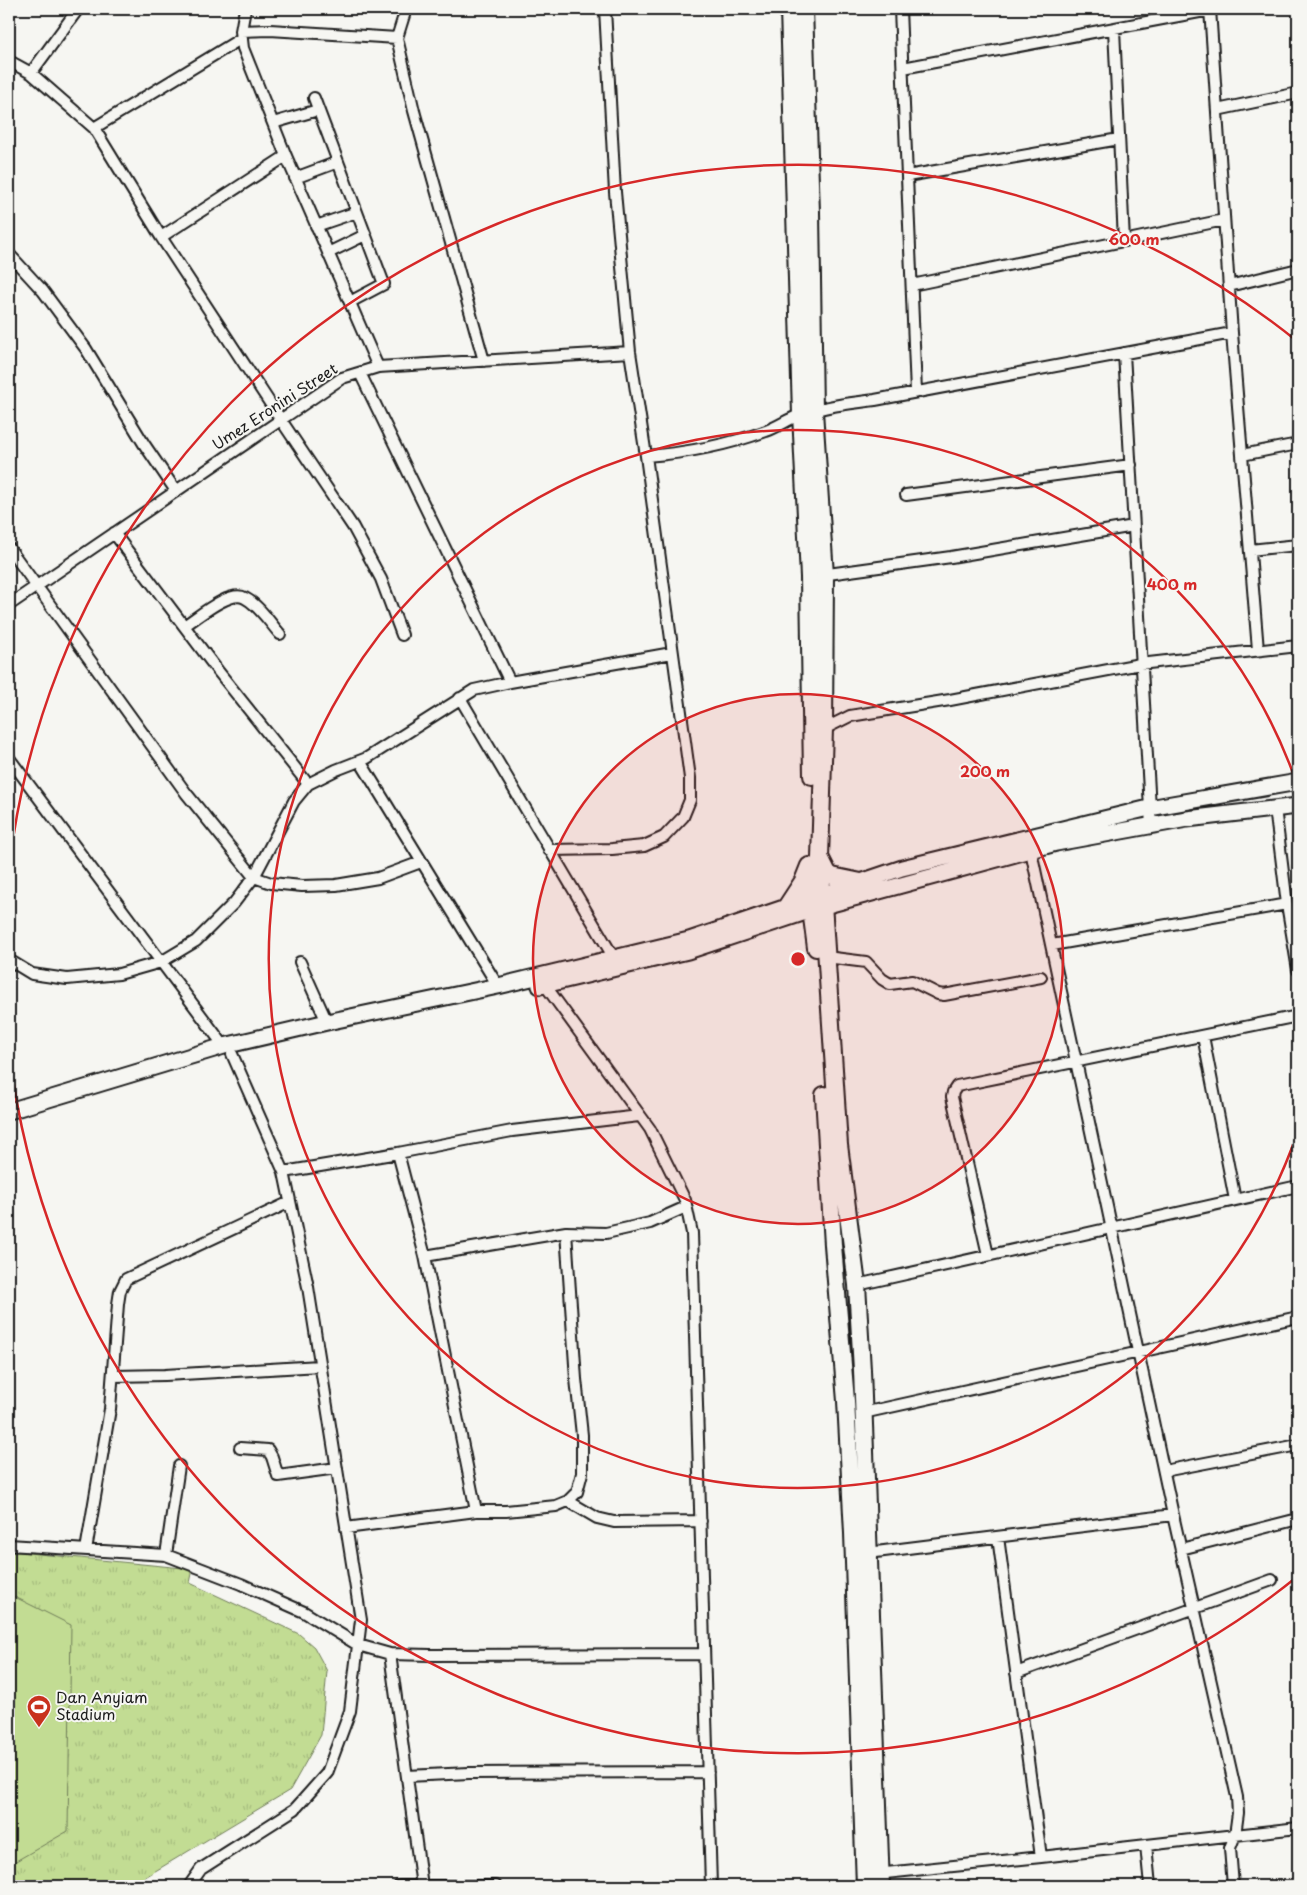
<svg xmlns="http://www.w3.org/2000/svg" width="1307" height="1895" viewBox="0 0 1307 1895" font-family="'Playpen Sans',sans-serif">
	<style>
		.park { fill: url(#park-tufts); stroke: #6f7c58 }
		.pitch { fill: #c2dc93; stroke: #6f7c58 }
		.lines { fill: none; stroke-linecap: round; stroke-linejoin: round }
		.minor-casing { stroke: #1c1c1c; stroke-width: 14 }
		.secondary-casing { stroke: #1c1c1c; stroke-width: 19 }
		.primary-casing { stroke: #1c1c1c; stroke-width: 20 }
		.minor { stroke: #f6f6f2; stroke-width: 10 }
		.secondary { stroke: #f6f6f2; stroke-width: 15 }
		.primary { stroke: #f6f6f2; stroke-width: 16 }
		.ring { fill: none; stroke: #d62828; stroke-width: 2.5 }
		.labels { text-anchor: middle; stroke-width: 4; stroke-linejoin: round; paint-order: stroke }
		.street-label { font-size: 15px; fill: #1c1c1c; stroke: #f6f6f2 }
		.poi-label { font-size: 15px; fill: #1c1c1c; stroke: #f6f6f2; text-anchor: start }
		.centre { fill: #d62828; stroke: #f6f6f2; stroke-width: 2.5 }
		.ring-label { font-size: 15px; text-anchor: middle; font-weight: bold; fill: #d62828; stroke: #f6f6f2; stroke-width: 4; stroke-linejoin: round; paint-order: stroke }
	</style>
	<defs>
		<pattern id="park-tufts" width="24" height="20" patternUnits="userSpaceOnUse" patternTransform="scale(1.25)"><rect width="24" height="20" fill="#c2dc93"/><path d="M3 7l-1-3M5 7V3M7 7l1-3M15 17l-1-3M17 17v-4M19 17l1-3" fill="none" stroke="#a6bc7e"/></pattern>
	</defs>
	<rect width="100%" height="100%" fill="#f6f6f2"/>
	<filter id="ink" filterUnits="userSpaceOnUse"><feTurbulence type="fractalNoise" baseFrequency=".02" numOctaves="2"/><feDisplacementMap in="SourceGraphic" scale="10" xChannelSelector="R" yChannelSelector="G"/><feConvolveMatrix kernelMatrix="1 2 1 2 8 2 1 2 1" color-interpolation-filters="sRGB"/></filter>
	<g filter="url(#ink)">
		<path class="park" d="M18 1552 193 1569 190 1583 299 1634 314 1647 327 1671 321 1735 290 1790 142 1879 143 1886H9V1553Z"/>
		<path class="pitch" d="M9 1594 71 1625 68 1831 9 1865Z"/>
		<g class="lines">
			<defs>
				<path id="minor" d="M245 9 241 31 243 48 286 156 378 367
					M406 9 397 38 414 111 484 361
					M900 9 916 392
					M1210 9 1232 333 1258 650
					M1114 29 1124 241
					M241 31 270 30 397 38
					M9 61 31 73 94 128 161 237 281 420 353 527 381 579 402 635
					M903 68 1210 10
					M31 73 78 9
					M314 98 384 284 350 302
					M1217 110 1298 93
					M273 123 318 110
					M94 128 242 38
					M907 176 1119 139
					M295 178 338 162
					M316 226 357 212
					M161 237 286 156
					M328 253 365 235
					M9 254 43 291 86 349 144 444 176 491
					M912 285 1224 220
					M1229 286 1298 269
					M1124 353 1151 826
					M360 373 510 682
					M1242 455 1298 444
					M646 456C686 453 728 445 766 431 778 427 788 419 800 415 824 406 851 403 875 400L1232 333
					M906 495 1131 465
					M114 533 218 671 308 784
					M9 548 186 793 254 877 271 883 302 886 336 885 378 878 421 862
					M1250 550 1298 545
					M821 575 951 557 1134 526
					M9 605 342 378 378 367 630 352
					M184 626C197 618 230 589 245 598 259 605 270 623 280 634
					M460 698 614 958
					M824 729 850 716 950 700 1140 664 1298 646
					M9 758 224 1046
					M360 761 498 986
					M1275 808 1287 904 1298 970
					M549 850 612 849 644 846 664 837 683 817 690 800V778L646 456 630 352 615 192 605 9
					M1031 851 1173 1515 1237 1797 1238 1813 1235 1835 1298 1828
					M1052 945 1287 904
					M826 957 866 962 882 979 890 984 912 981 938 994 944 995 1041 977
					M9 960 32 974 67 979 119 974 161 962 196 941 234 903 254 877 294 801 308 784 336 770 367 758 474 690 510 682 672 653
					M300 962 327 1022
					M545 985 650 1129 685 1200 692 1233 711 1886
					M1203 1036 1235 1200
					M398 1153 425 1256 476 1511
					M284 1172 398 1153 512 1131 639 1116
					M988 1255 952 1097 953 1092 957 1086 1298 1016
					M425 1256 566 1232 606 1233 650 1223 686 1207
					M857 1285 1298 1186
					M114 1376 165 1375 320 1366
					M863 1413 1298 1317
					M240 1448 268 1450 272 1457 278 1476 337 1468
					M1164 1471 1298 1445
					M568 1501 597 1518 614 1522 701 1521
					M346 1528 476 1511H506L556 1506 568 1501 577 1492 582 1473V1435L576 1379 566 1232
					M998 1537 1041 1857
					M9 1545 166 1555 241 1584 304 1612 358 1645 390 1654 430 1655 704 1654
					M1181 1549 1298 1519
					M86 1550 110 1409 118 1304 120 1291 126 1279 290 1202
					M868 1553 1173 1515
					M166 1555 179 1466
					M390 1654 422 1886
					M1016 1673 1272 1580
					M407 1776 469 1773 708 1772
					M1146 1845 1150 1886
					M876 1874 1041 1857 1235 1835 1230 1848 1233 1886
					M189 1886 201 1869 295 1809 327 1773 350 1711 361 1620 308 1287 284 1172 232 1054
					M399 1886H496"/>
				<path id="secondary" d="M540 986 688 951 824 906 1056 843 1187 819 1298 806
					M9 1111 224 1046 327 1022 498 986 689 940 902 868 1149 808 1298 782"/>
				<path id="primary" d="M789 9 801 414 809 577 812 776
					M804 9 811 212 814 411 825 575 824 729 820 858 839 1145 857 1285 862 1370 881 1886
					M821 859 828 873 832 876 861 882
					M812 868 811 910 816 948
					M786 907 803 881 809 866
					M824 1095 833 1245 846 1401 853 1533 865 1886"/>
			</defs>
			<use href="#minor" class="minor-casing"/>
			<use href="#secondary" class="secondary-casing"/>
			<use href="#primary" class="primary-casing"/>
			<use href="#minor" class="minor"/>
			<use href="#secondary" class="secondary"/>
			<use href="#primary" class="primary"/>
		</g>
	</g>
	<circle cx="798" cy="959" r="265" fill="#d62828" fill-opacity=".12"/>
	<g class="ring">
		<circle cx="798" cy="959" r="265"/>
		<path d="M1298 1131A529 529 0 1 1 1298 787"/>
		<path d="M1298 1576A794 794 0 0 1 9 1049M9 869A794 794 0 0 1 1298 342"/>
	</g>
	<defs>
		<symbol id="stadium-pin" viewBox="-11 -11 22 30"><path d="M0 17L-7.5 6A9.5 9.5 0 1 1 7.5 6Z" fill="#c8321e" stroke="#f6f6f2"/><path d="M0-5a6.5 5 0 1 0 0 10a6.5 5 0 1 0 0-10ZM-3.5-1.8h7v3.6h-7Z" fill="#fff"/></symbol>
	</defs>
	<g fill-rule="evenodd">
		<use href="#stadium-pin" x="25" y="1693" width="28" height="38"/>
	</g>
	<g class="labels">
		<g class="street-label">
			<text transform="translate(275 407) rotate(-33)" y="5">Umez Eronini Street</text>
		</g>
		<g class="poi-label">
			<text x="56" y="1703">Dan Anyiam<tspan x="56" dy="17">Stadium</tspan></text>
		</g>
	</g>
	<circle cx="798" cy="959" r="8" class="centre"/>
	<g class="ring-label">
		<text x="1134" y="245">600 m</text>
		<text x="1172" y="590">400 m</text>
		<text x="985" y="777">200 m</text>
	</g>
	<rect width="1307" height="1895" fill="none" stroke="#f6f6f2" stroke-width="30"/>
	<rect x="15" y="15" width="1277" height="1865" fill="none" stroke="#1c1c1c" stroke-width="2" filter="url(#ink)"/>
</svg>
